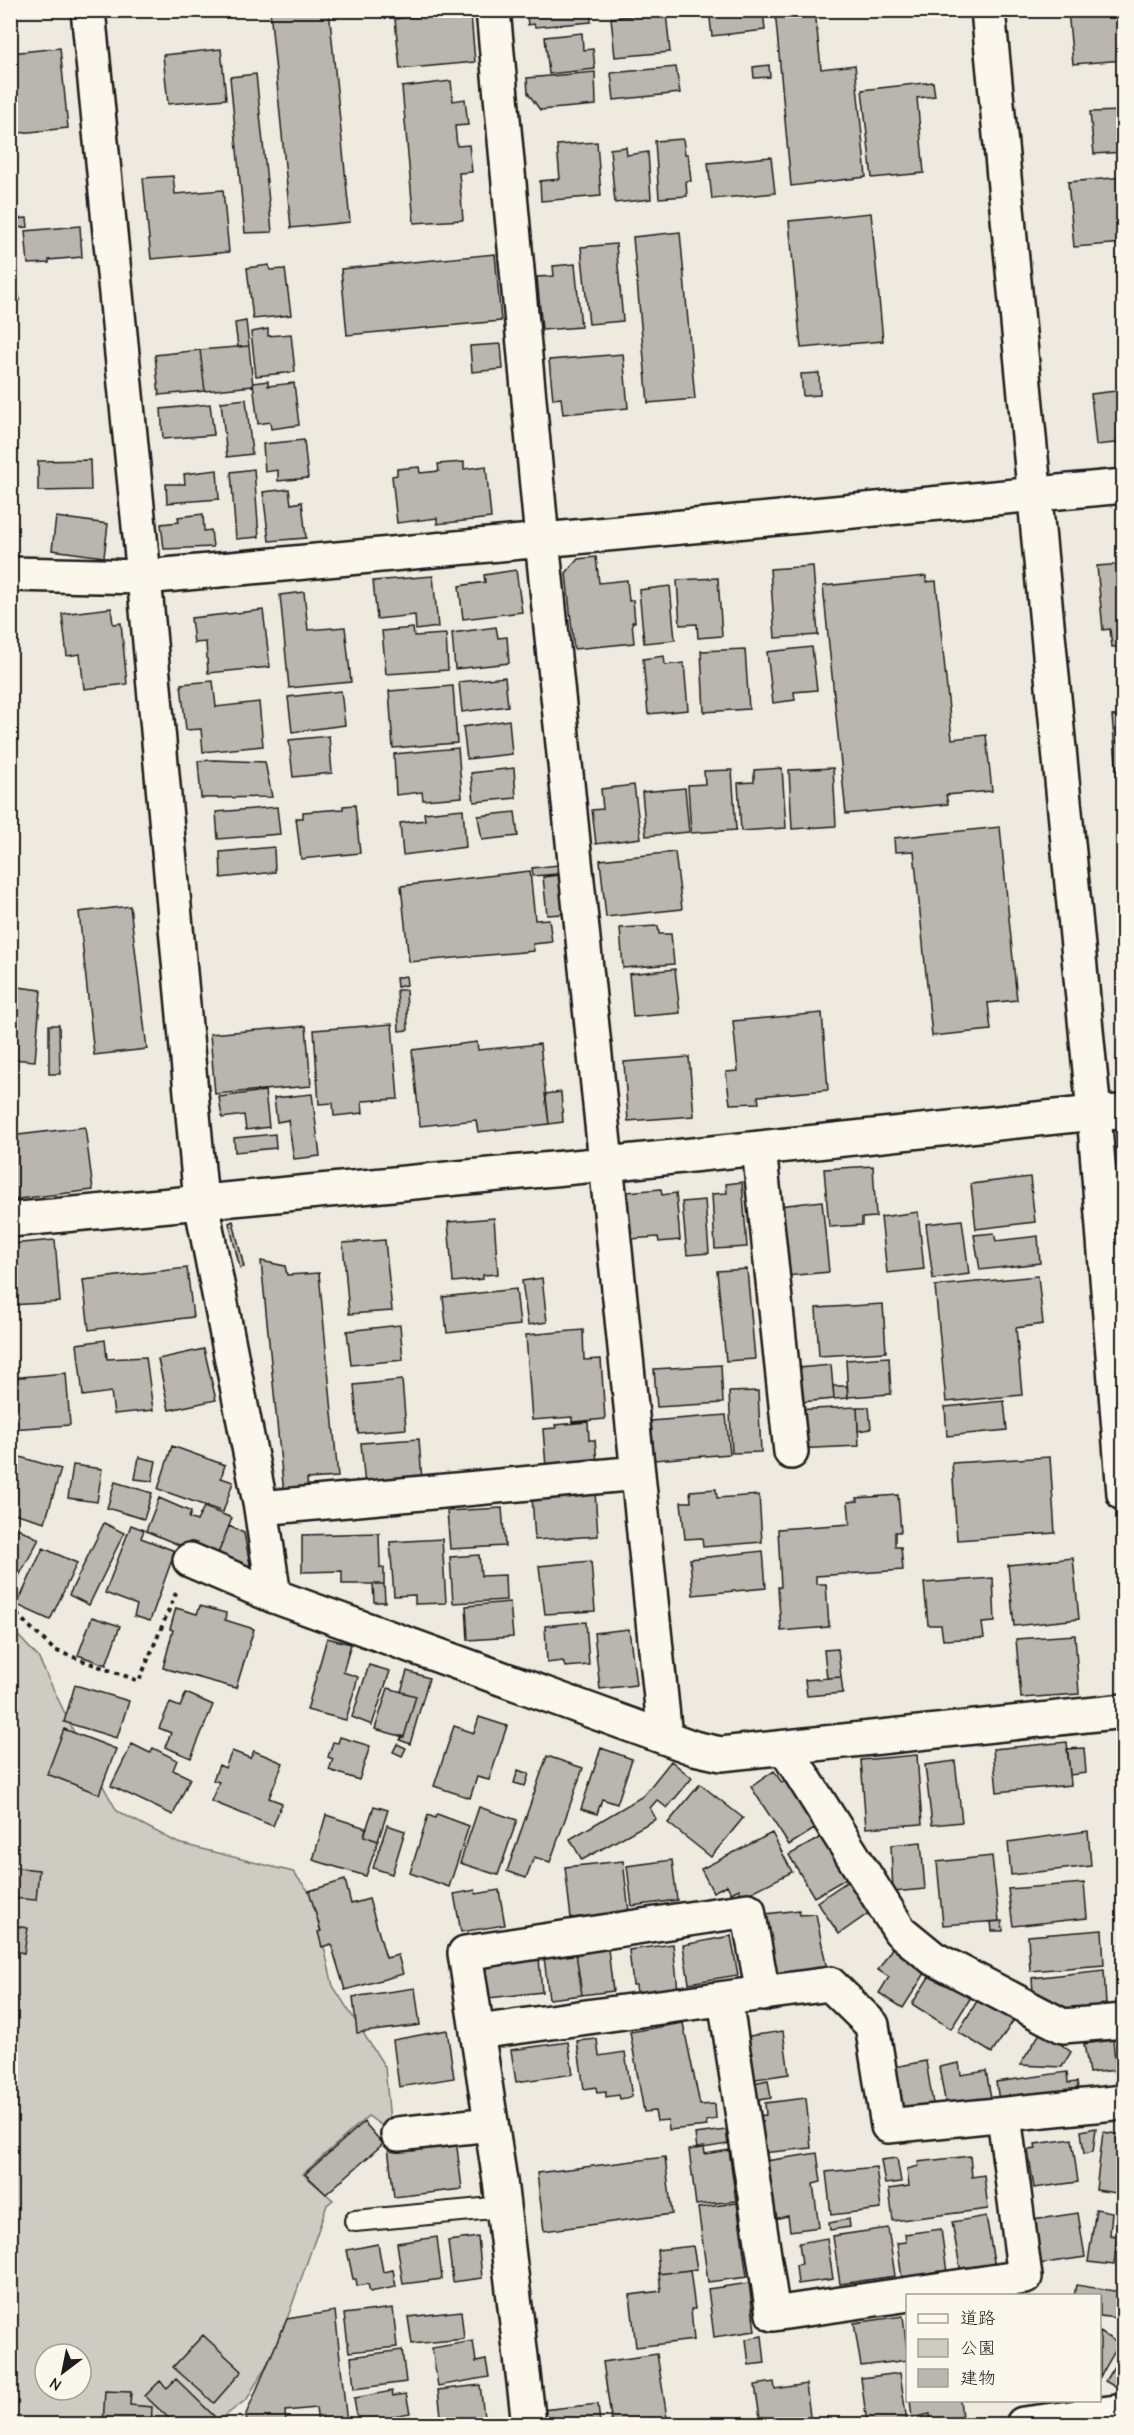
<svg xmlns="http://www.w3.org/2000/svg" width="1134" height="2435" viewBox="0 0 1134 2435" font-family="'Comic Neue','Klee One',sans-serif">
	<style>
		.green { fill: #ceccc2; stroke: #75746f; stroke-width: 1.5; fill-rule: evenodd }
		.building { fill: #b9b6af; stroke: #1c1c1c; stroke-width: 1.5 }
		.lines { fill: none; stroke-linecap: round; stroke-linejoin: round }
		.lane-casing { stroke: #1c1c1c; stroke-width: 24 }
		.street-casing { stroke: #1c1c1c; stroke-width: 38 }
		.secondary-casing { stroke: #1c1c1c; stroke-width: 38 }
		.path { stroke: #1c1c1c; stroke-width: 4; stroke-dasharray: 4.5 4.5; stroke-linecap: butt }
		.lane { stroke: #fbf7ec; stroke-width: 20 }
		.street { stroke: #fbf7ec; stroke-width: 33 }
		.secondary { stroke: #fbf7ec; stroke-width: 33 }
	</style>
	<rect width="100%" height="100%" fill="#eeeadf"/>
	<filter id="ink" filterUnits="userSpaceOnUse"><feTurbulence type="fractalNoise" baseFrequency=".0167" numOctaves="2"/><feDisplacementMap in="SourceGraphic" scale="12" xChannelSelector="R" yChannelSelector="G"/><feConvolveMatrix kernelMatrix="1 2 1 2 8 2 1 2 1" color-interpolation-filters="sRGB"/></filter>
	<g filter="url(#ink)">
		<path class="green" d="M10 1627 38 1657 80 1745 117 1811 178 1843 293 1872 312 1895 333 1986 385 2067 391 2132 368 2116 303 2174 333 2200 327 2205 278 2345 247 2399 214 2424H11ZM45 2354H81V2390H45Z"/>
		<path class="building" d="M270 10H329L350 222 291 228Z
			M523 10H590L591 22 535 27 534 24 528 25 527 16H524Z
			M709 10H763L765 30 712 36Z
			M775 10H815L821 69 855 65 866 177 791 186Z
			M1068 10H1124V60L1073 64Z
			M666 12 670 52 615 57 611 18Z
			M444 13 445 20 471 15 475 62 400 69 395 19Z
			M582 33 583 50 593 49 595 69 549 74 545 37Z
			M60 48 68 128 10 134V53Z
			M221 49 226 99 168 104 163 55Z
			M769 65 770 77 754 78 753 67Z
			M676 67 680 93 614 100 611 73Z
			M595 72 596 105 540 110 528 93 527 78Z
			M256 74 272 232 245 233 230 77Z
			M451 81 453 101 465 99 468 125 455 126 457 146 469 145 472 172 459 173 463 220 414 223 402 87Z
			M933 82 935 96 917 98 924 173 872 178 862 90Z
			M1124 111V152L1094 154 1090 112Z
			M683 139 685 154H688L691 181H686L687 196 659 198 655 141Z
			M597 142 601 196 541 201 540 181 560 179 557 145Z
			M626 147 627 155 648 152 651 199 615 203 610 149Z
			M771 157 775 193 712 199 708 163Z
			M173 176 175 194 223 190 229 252 151 259 143 178Z
			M1124 177V243L1074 247 1068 182Z
			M871 213 883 341 801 348 789 221Z
			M27 218 28 227 16 228 15 219Z
			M80 226 82 257 49 260V263L28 264 25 231Z
			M680 232 695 399 648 403 633 237Z
			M616 244 623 321 589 324 581 247Z
			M495 254 501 321 347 335 341 269Z
			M10 261 20 300 10 302Z
			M575 264 581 327 542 330 537 277 554 276 553 266Z
			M269 265 270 270 285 269 291 315 253 319 247 268Z
			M246 321 249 346 238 347 235 323Z
			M268 329V336L291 334 295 372 256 376 251 332Z
			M501 344 503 369 472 372 470 346Z
			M249 346 253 386 205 391 200 350Z
			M200 350 205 391 159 395 155 355Z
			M623 354 628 408 563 414 561 398 553 399 549 360Z
			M819 373 820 395 803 396 801 374Z
			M268 381V386L294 383 299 425 271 429 270 422 258 424 253 383Z
			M1124 390V442L1096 445 1091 394Z
			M246 399 252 454 227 457 221 402Z
			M210 404 214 435 163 439 161 409Z
			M304 440 308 478 278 481V470L265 472 263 444Z
			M90 460 91 490 38 491V461Z
			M464 462V469L486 466 491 518 437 524V518L397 523 392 476 397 475V469L419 467 420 473 439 471 438 464Z
			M254 469 259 537 236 539 231 472Z
			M217 470 219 499 167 503 166 484H185L184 474Z
			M289 489 291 504 302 502 306 538 269 541 263 492Z
			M203 514 204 531 211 530 213 547 164 549 161 524 179 522 178 517Z
			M56 517 108 524 104 557 52 550Z
			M596 557 599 583 627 580 629 601 633 600 635 622H632L634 643 574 649 566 573 578 559Z
			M1124 564V646L1112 647 1110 629 1103 630 1097 566Z
			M813 566 818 635 775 638 770 569Z
			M516 570 522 612 463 619 459 586 485 582 484 575Z
			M433 576 438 627 416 630 415 615 377 619 373 581Z
			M926 576V582L936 581 952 739 986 735 992 791 946 795 948 804 846 814 823 586Z
			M718 578 722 636 698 638 697 624 680 625 677 580Z
			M670 586 675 640 644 643 639 590Z
			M304 592 308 630 345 627 351 682 289 688 280 595Z
			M111 608 113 624 121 623 127 684 84 689 80 654 67 656 62 614Z
			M263 610 270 667 208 673 206 642 194 643 191 618Z
			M496 627 498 638 507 637 509 663 455 669 452 633Z
			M413 628 414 636 446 634 448 670 386 674 382 631Z
			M812 647 817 690 794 692 795 700 773 703 767 652Z
			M745 649 749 709 704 712 701 651Z
			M664 656 665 665 684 663 688 710 648 714 643 659Z
			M505 677 508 706 462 712 459 682Z
			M213 681 216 707 259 702 263 746 203 752 201 729 186 730 181 684Z
			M453 686 457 743 393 748 389 691Z
			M341 691 345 725 292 732 288 697Z
			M1124 715V785H1118L1112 716Z
			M509 720 512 754 467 759 463 727Z
			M329 736 332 773 293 777 289 740Z
			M458 748 462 797 423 800 422 792 396 795 394 754Z
			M214 760 265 762 272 797 201 798 198 761Z
			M514 768 516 798 474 802 471 773Z
			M782 768 786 828 741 831 738 783 754 782V770Z
			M833 768 836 826 792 829 789 770Z
			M732 770 736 830 691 833 688 785 705 784 704 771Z
			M634 785 641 838 596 844 592 810 603 809 601 789Z
			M685 788 689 832 646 836 642 792Z
			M355 805 360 853 301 859 296 818H303V812L343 809V806Z
			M277 807 280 834 218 839 216 812Z
			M463 809 466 847 403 855 400 823 425 820 424 813Z
			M515 812 518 836 482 840 478 816Z
			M1000 827 1017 1000 988 1003 991 1030 932 1036 914 851 895 852 894 838Z
			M274 847 275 872 221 878 220 852Z
			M675 852 682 909 606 917 600 860Z
			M558 865 557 874 533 876 532 868Z
			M530 871 535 920 549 919 552 942 533 944 534 951 409 962 401 886Z
			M559 875 563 914 547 915 543 877Z
			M130 906 147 1049 94 1055 79 912Z
			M658 926 659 934H671L674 964 623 968 620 928Z
			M675 969 680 1013 633 1017 629 974Z
			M406 976 407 985 397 987 396 978Z
			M10 986 41 990 35 1061 10 1059Z
			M397 990H406L408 1030 399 1031Z
			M822 1013 828 1090 758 1096 759 1103 730 1104 726 1072 738 1071 733 1021Z
			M392 1024 398 1099 362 1101 363 1113 334 1116 333 1103 319 1104 314 1030Z
			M49 1025H59L60 1074H49Z
			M306 1026 311 1086 215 1094 210 1034Z
			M477 1042 478 1050 540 1044 549 1124 478 1132 476 1120 420 1126 412 1050Z
			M689 1057 694 1116 628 1121 624 1062Z
			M265 1091 269 1127 246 1130 244 1115 222 1118 219 1097Z
			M561 1092 563 1122 549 1124 545 1094Z
			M312 1094 320 1156 294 1159 288 1120 277 1122 274 1098Z
			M85 1127 93 1190 10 1200V1136Z
			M275 1134 276 1148 235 1152 234 1138Z
			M873 1166 876 1217 862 1218V1225L829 1227 824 1169Z
			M1030 1177 1035 1222 976 1229 971 1184Z
			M742 1182 747 1247 715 1249 712 1194 727 1193 726 1184Z
			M661 1189 662 1195 676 1193 680 1240 659 1242 658 1237 630 1239 627 1192Z
			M705 1200 709 1253 687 1255 682 1202Z
			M822 1201 829 1272 786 1276 779 1206Z
			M918 1212 924 1269 887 1273 881 1217Z
			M494 1218 498 1274 483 1275V1279L453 1282 448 1222Z
			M962 1220 969 1274 933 1279 926 1224Z
			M233 1221 244 1267 240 1268 229 1223Z
			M994 1233 996 1241 1038 1236 1040 1263 980 1270 974 1235Z
			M55 1240 60 1302 10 1305V1244Z
			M385 1240 392 1311 349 1314 343 1243Z
			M261 1261 285 1266 287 1275 319 1273 338 1477 307 1479 308 1492 284 1494Z
			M187 1268 193 1317 89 1330 83 1280Z
			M747 1269 755 1359 726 1361 717 1271Z
			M1038 1276 1043 1324 1016 1328 1022 1395 946 1402 935 1286Z
			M542 1278 547 1322 528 1325 522 1281Z
			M516 1289 520 1325 447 1333 443 1297Z
			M883 1304 886 1352 819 1356 816 1308Z
			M400 1325 403 1360 351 1365 347 1331Z
			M583 1330 584 1360 601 1359 605 1419 572 1422V1417L532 1420 526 1335Z
			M105 1340 107 1359 146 1357 153 1410 114 1414 111 1392 83 1396 77 1344Z
			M204 1349 216 1400 169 1410 158 1359Z
			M889 1357 891 1394 848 1397 846 1360Z
			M721 1365 723 1403 657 1407 654 1369Z
			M831 1365 834 1399 790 1403 787 1369Z
			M66 1373 70 1425 10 1429V1378Z
			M402 1380 406 1429 358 1433 354 1385Z
			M833 1386H847L848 1398 834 1399Z
			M758 1391 761 1452 732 1453 729 1392Z
			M1004 1401 1007 1430 947 1436 945 1407Z
			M857 1407H869L871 1429 858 1431Z
			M857 1407 859 1446 794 1449 791 1410Z
			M726 1415 730 1454 654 1460 651 1421Z
			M588 1422 589 1440H595L597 1463 546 1467 543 1429 556 1428 555 1425Z
			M419 1439 422 1481 365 1486 361 1443Z
			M172 1446 225 1465 221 1478 233 1482 223 1512 158 1489Z
			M10 1454 61 1469 45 1522 10 1512Z
			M139 1457 156 1461 152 1481 135 1479Z
			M1050 1457 1055 1533 957 1540 952 1463Z
			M73 1465 102 1469 97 1502 68 1498Z
			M115 1482 152 1493 144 1519 107 1508Z
			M716 1489 717 1498 759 1495 762 1542 703 1547 702 1538 685 1539 681 1502H691L690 1491Z
			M595 1492 598 1536 535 1540 532 1497Z
			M898 1495 901 1532H895V1547H901L903 1570 816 1576V1584H826L829 1627 781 1631 778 1587H781L778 1529 850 1524 848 1502 858 1501 857 1498Z
			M159 1498 191 1512 189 1518 197 1521 204 1507 232 1518 214 1564 176 1553 179 1545 146 1531Z
			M502 1508 505 1546 450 1549 447 1511Z
			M104 1523 124 1533 89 1605 69 1595Z
			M10 1524 39 1539 19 1576 10 1571Z
			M131 1525 144 1530 141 1538 175 1551 150 1621 134 1616 137 1605 105 1593Z
			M229 1526 244 1533 250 1564 244 1579 213 1566Z
			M379 1533 380 1568H384V1584H342V1571L302 1572V1535Z
			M442 1539 446 1603 415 1604V1595L394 1596 390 1542Z
			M43 1548 77 1563 50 1620 17 1605Z
			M763 1551 766 1588 693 1595 690 1559Z
			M479 1555 481 1576 505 1575 506 1600 453 1603 450 1557Z
			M1073 1558 1079 1619 1014 1626 1008 1565Z
			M591 1561 595 1611 545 1614 539 1566Z
			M993 1578 995 1622 982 1623 984 1638 943 1640 941 1625H928L924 1583Z
			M373 1584H384L385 1602H374Z
			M510 1602 513 1637 468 1640 466 1606Z
			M200 1606 226 1613 225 1620 254 1629 236 1688 163 1668 173 1630 170 1629 176 1608 197 1614Z
			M92 1617 120 1626 106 1665 78 1655Z
			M586 1622 589 1665 565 1667 563 1661 547 1663 545 1626Z
			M629 1629 636 1685 600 1689 594 1633Z
			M1075 1635 1079 1694 1021 1698 1016 1639Z
			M327 1638 351 1644 343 1672 358 1677 346 1720 307 1710Z
			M838 1649 841 1677 827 1678 824 1650Z
			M369 1665 390 1671 372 1725 352 1717Z
			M407 1671 429 1678 410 1744 400 1740 402 1736 404 1737 416 1696 401 1692Z
			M841 1677 843 1693 807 1696 805 1680Z
			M75 1685 129 1701 117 1738 64 1722Z
			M388 1688 416 1696 404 1737 375 1729Z
			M186 1693 213 1705 191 1758 165 1747 171 1733 159 1728 170 1703 180 1707Z
			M479 1717 507 1726 489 1780 477 1777 470 1798 434 1786 454 1726 474 1733Z
			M64 1729 116 1749 99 1794 47 1774Z
			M340 1737 370 1746 359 1780 329 1770 333 1759 328 1757 333 1742 338 1743Z
			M1067 1742 1071 1785 997 1792 993 1749Z
			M132 1744 150 1753 153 1748 177 1760 173 1770 190 1778 173 1815 111 1786Z
			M397 1744 406 1748 402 1756 393 1752Z
			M601 1748 632 1759 617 1804 602 1799 597 1814 581 1809Z
			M1084 1748 1086 1773 1070 1775 1067 1749Z
			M232 1751 250 1758 254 1751 283 1763 269 1798 282 1803 273 1826 211 1801 219 1782 213 1780 219 1765 225 1768Z
			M917 1755 922 1824 866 1828 861 1760Z
			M547 1756 583 1768 550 1862 534 1857 526 1878 507 1871Z
			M671 1761 692 1778 667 1808 657 1800 650 1808 656 1819 582 1860 570 1839 643 1796Z
			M955 1761 962 1822 932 1825 925 1765Z
			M518 1770 529 1774 525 1786 514 1783Z
			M774 1771 782 1783 792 1775 827 1821 789 1845 751 1787Z
			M700 1784 743 1818 711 1857 668 1823Z
			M374 1806 388 1810 378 1841 364 1836Z
			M479 1807 517 1820 498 1875 460 1863Z
			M437 1814 469 1826 449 1887 410 1873 428 1815 435 1818Z
			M326 1815 366 1828 364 1836 378 1841 366 1876 313 1860Z
			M387 1825 405 1831 392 1874 373 1868Z
			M1088 1831 1091 1866 1011 1875 1008 1842Z
			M772 1833 792 1872 742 1897 739 1889 731 1893 727 1885 713 1892 701 1869Z
			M823 1836 847 1878 814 1897 789 1855Z
			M921 1842 925 1889 893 1892 891 1845Z
			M992 1856 999 1921 943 1925 937 1862Z
			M672 1860 677 1900 632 1906 627 1866Z
			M623 1861 629 1912 571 1918 565 1867Z
			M10 1867 39 1870 36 1900 10 1898Z
			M851 1879 873 1910 839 1934 817 1902Z
			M345 1880 351 1904 369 1899 386 1958 398 1955 403 1974 345 1990 331 1944 322 1947 318 1932 321 1931 309 1891Z
			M1084 1883 1087 1918 1013 1926 1008 1889Z
			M475 1890 476 1894 499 1890 505 1925 461 1932 454 1894Z
			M799 1910 800 1915 816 1914 827 1970 778 1980 766 1914Z
			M1002 1921 1003 1931H992L991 1922Z
			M10 1925 28 1928 24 1953 10 1950Z
			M1102 1930 1104 1965 1030 1971 1028 1936Z
			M731 1936 738 1975 689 1983 683 1945Z
			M673 1944 678 1990 637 1995 636 1985H633L629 1950Z
			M894 1945 929 1967 903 2008 879 1993 889 1977 878 1970Z
			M608 1949 613 1991 582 1995 576 1953Z
			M576 1953 582 1995 549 1999 544 1957Z
			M539 1958 542 1992 489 1998 485 1964Z
			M934 1969 973 1994 951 2029 912 2004Z
			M1104 1970 1106 2005 1055 2009 1033 1992 1032 1978Z
			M415 1988 420 2025 357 2033 353 1997Z
			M982 1993 1017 2015 992 2053 958 2032Z
			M683 2023 700 2105 715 2104 716 2119 706 2121 707 2126 669 2130 668 2120 657 2121 655 2111 644 2112 630 2032Z
			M447 2030 454 2078 399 2087 393 2040Z
			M1042 2030 1071 2052 1062 2067 1020 2065Z
			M783 2031 789 2074 749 2080 743 2037Z
			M597 2039 599 2056 625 2052 632 2097 620 2099 619 2095 606 2097V2092L597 2093 596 2087 584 2089 577 2041Z
			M1113 2040 1116 2070 1089 2073 1084 2044Z
			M568 2042 573 2074 516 2082 511 2050Z
			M926 2061 935 2116 902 2121 894 2067Z
			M959 2063 961 2075 986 2071 992 2103 947 2111 939 2067Z
			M1067 2072 1068 2083 1077 2082 1080 2101 1001 2112 996 2082Z
			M768 2080 771 2098 751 2101 748 2084Z
			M806 2098 811 2148 762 2153 758 2116 766 2115 765 2103Z
			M364 2122 383 2144 326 2194 305 2174Z
			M1096 2128 1093 2152 1084 2154 1081 2131Z
			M726 2130 728 2144 697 2149 695 2134Z
			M1103 2132 1123 2135 1124 2194 1096 2190Z
			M456 2139 462 2189 394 2197 388 2147Z
			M1072 2139 1078 2182 1034 2188 1028 2150 1036 2149 1035 2144Z
			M704 2147 705 2154 729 2150 736 2201 696 2205 689 2150Z
			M817 2153 821 2182 813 2184 819 2227 790 2231 788 2216 774 2219 766 2161Z
			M970 2156 972 2177 984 2175 988 2209 893 2221 889 2189 909 2186 907 2169 919 2166 918 2162Z
			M665 2157 672 2214 544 2231 537 2173Z
			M897 2158 901 2182 885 2184 881 2160Z
			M876 2167 881 2209 831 2215 826 2172Z
			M737 2203 747 2277 708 2282 698 2208Z
			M1096 2209 1112 2212 1110 2235 1117 2236 1114 2265 1088 2262Z
			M1078 2213 1085 2257 1039 2264 1033 2220Z
			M986 2216 996 2273 962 2279 952 2222Z
			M849 2219 850 2227 830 2230 829 2223Z
			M888 2228 895 2276 840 2284 833 2236Z
			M941 2229 948 2280 903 2286 897 2243 906 2242 905 2234Z
			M437 2237 442 2279 403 2284 397 2243Z
			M478 2237 482 2278 453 2282 448 2241Z
			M827 2238 833 2279 798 2284 796 2265 802 2264 799 2243Z
			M378 2244 383 2272 393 2270 396 2287 370 2292 368 2284 357 2286 356 2279H353L347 2250Z
			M693 2246 697 2269 659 2274 657 2250Z
			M690 2270 695 2309H691L694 2340 636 2347 630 2295 661 2291 659 2274Z
			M1124 2280V2319L1100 2316V2296H1074L1076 2285 1121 2292Z
			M749 2283 755 2331 714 2337 708 2289Z
			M393 2308 397 2347 349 2352 344 2314Z
			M335 2311 347 2424H318L316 2408 285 2411 286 2424H247L246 2414 287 2319Z
			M461 2311 464 2339 412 2344 408 2317Z
			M903 2316 908 2360 861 2366 854 2323Z
			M1100 2332 1119 2344 1100 2377Z
			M203 2335 242 2371 214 2403 173 2367Z
			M762 2336 765 2363 749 2365 746 2339Z
			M473 2341 476 2362 486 2360 489 2377 438 2386 432 2348Z
			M402 2350 406 2382 354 2389 351 2357Z
			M1124 2350V2392L1105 2381Z
			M657 2354 668 2424H612L603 2362Z
			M900 2373 907 2422 867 2424 861 2378Z
			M176 2379 214 2416 206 2424H175L145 2396 160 2381 167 2388Z
			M774 2382 775 2389 806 2384 811 2424H761L755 2385Z
			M480 2385 485 2424H442L438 2390Z
			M105 2391 131 2392 130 2405 152 2407 151 2424H103Z
			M392 2391 393 2396 406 2394 410 2413 393 2416 394 2424H358L354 2398Z
			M910 2400H960L962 2417 930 2422V2414L912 2418Z
			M598 2404 600 2424H544L542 2410Z"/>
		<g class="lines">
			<defs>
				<path id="lane" d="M355 2221 503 2207"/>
				<path id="street" d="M88 10 144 577 201 1202 261 1508 274 1596
					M493 10 542 540 665 1737
					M10 574 144 577 1124 486
					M759 1148 791 1452
					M10 1220 606 1164 1094 1113 1124 1112
					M261 1508 638 1473
					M190 1560 274 1596 694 1748 721 1754 1124 1711
					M785 1748 900 1931 933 1958 1063 2026 1124 2021
					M725 1999 773 2314 1025 2277 1004 2116
					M477 2032 830 1984 872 2025 888 2126 1124 2102
					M398 2134 491 2124
					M529 2424 500 2181 465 1953 748 1910 763 1994
					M1023 2424 1124 2411"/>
				<path id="secondary" d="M988 10 1094 1113 1124 1494"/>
			</defs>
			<use href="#lane" class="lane-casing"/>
			<use href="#street" class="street-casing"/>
			<use href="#secondary" class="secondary-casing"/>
			<path class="path" d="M10 1608 54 1650 139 1681 176 1593"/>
			<use href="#lane" class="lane"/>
			<use href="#street" class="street"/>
			<use href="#secondary" class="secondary"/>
		</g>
	</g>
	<rect width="1134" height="2435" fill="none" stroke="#fbf7ec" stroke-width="36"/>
	<rect x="18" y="18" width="1098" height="2399" fill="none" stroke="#1c1c1c" stroke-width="2" filter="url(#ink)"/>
	<rect x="906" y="2294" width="195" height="108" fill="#fbf7ec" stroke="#a29f99" stroke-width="1.5"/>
	<rect x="918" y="2314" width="30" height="9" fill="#fbf7ec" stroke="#a29f99" stroke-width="1.5"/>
	<text x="960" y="2324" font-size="18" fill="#1c1c1c">道路</text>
	<rect x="918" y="2339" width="30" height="18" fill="#ceccc2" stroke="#a29f99" stroke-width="1.5"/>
	<text x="960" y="2354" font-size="18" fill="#1c1c1c">公園</text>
	<rect x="918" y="2369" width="30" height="18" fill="#b9b6af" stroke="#a29f99" stroke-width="1.5"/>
	<text x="960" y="2384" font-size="18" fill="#1c1c1c">建物</text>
	<g transform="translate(63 2372) rotate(212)"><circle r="28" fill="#fbf7ec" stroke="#a29f99" stroke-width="1.5"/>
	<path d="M0-4.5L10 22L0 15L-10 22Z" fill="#1c1c1c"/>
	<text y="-9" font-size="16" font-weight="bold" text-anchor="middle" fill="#1c1c1c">N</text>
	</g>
</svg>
